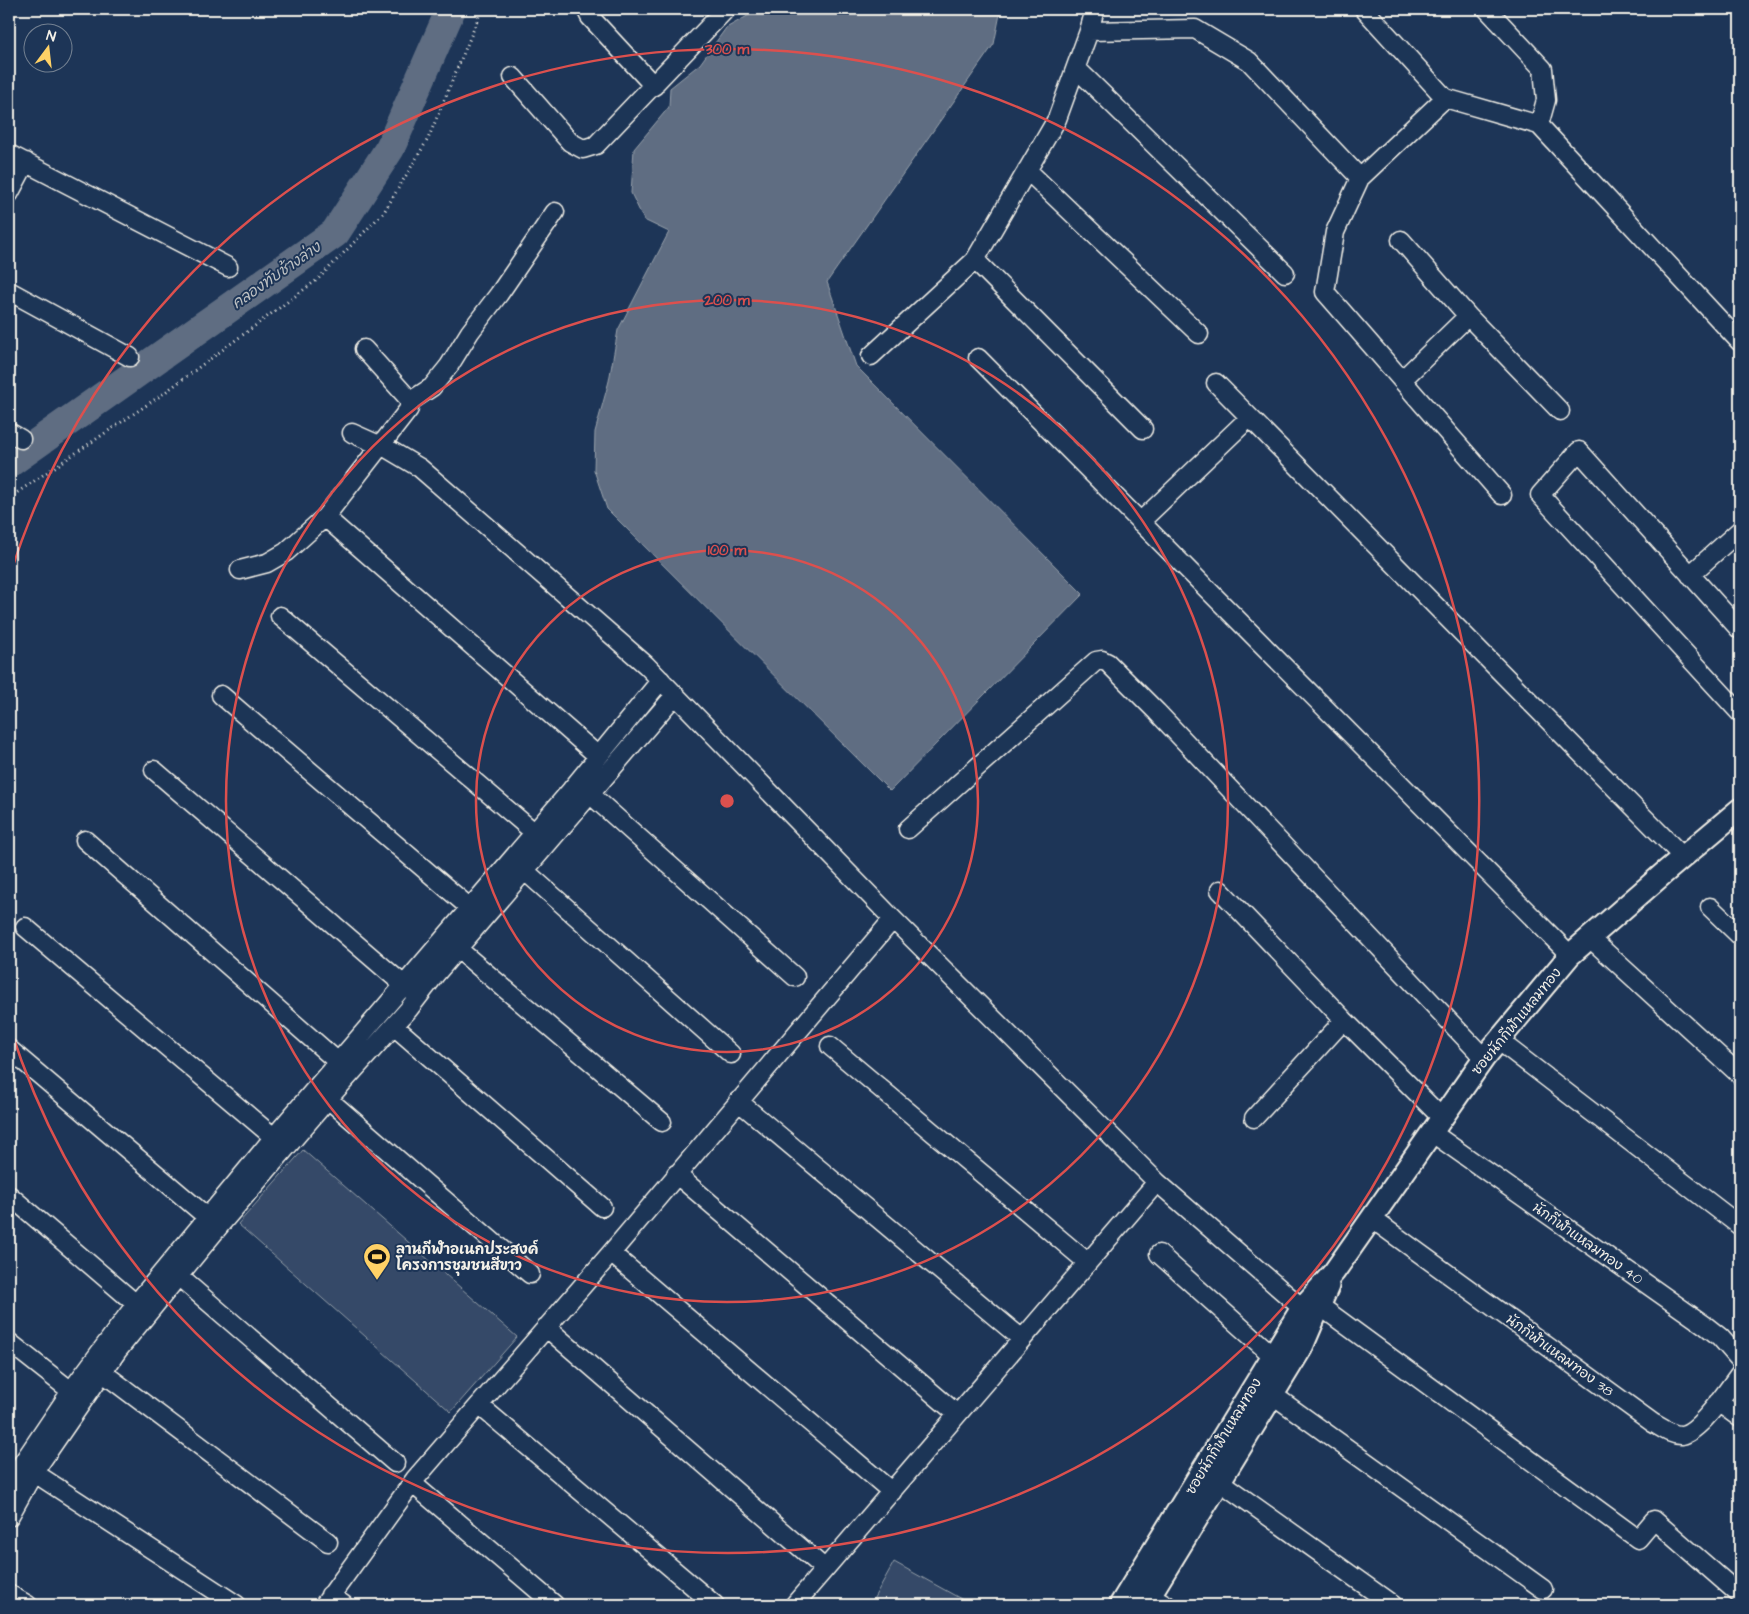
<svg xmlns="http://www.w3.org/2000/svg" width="1749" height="1614" viewBox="0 0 1749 1614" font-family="'Architects Daughter','Playpen Sans Thai',sans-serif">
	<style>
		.pitch { fill: #354a67; stroke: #949ea8 }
		.water { fill: #5e6d82; stroke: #9aa2ab }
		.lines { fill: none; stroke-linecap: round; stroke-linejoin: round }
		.river { stroke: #5e6d82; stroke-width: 30 }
		.minor-casing { stroke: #f4f1e8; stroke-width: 21 }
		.tertiary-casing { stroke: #f4f1e8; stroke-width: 25 }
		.path { stroke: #f4f1e8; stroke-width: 3; stroke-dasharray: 1 4; stroke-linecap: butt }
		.minor { stroke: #1d3557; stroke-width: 18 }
		.tertiary { stroke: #1d3557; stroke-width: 21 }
		.ring { fill: none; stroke: #dc504e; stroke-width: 2.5 }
		.labels { text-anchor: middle; stroke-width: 4; stroke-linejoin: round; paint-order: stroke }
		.street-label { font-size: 14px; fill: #f4f1e8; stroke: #1d3557 }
		.poi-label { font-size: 14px; font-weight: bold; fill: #f4f1e8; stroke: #1d3557; text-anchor: start }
		.water-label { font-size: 15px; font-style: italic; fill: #c0c3c4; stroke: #1d3557 }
		.centre { fill: #dc504e; stroke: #1d3557; stroke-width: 2.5 }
		.ring-label { font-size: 15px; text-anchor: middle; font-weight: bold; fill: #dc504e; stroke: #1d3557; stroke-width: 4; stroke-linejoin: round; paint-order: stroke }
	</style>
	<rect width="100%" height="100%" fill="#1d3557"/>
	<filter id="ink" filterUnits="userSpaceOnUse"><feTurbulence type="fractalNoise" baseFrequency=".02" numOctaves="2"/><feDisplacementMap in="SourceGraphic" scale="10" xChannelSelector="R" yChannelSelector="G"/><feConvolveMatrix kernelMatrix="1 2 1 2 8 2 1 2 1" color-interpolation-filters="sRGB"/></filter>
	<g filter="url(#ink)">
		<path class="pitch" d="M303 1150 517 1337 451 1412 238 1224Z
			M894 1562 972 1605H870Z"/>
		<path class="water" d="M760 9H1001L994 44 827 282 856 366 1083 594 890 791 607 509 594 470 595 432 609 381 618 330 669 232 644 220 631 193 634 149 669 107 670 88 700 64 726 28Z"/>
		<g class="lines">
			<path class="river" d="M9 463 335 233 390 148 451 9"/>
			<defs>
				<path id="minor" d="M586 9 590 17 654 86
					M1364 9 1445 98 1539 125 1740 342
					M1487 9 1543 69 1546 100 1539 125
					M1089 31 1195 29 1249 61 1360 178
					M1076 68 1285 273
					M513 77 570 142 583 149 596 145 726 9
					M1445 98 1360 178 1335 232 1325 292 1502 495
					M9 154 228 267
					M1027 170 1199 334
					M9 194 26 162
					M1401 240 1468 316 1560 411
					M975 260 1143 429
					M9 291 130 357
					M871 356 975 260 1057 119 1089 31 1095 9
					M978 358 1570 955
					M1402 380 1468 316
					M1216 383 1683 857
					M409 402 432 387 449 366 470 332 499 294 555 212
					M9 432 21 439
					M352 433 388 449 420 468 646 665 893 919 1157 1182 1302 1308
					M325 517 598 756
					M1140 522 1249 418
					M240 570 267 563 286 552 325 517 409 409V402L407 397 364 349
					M1690 575 1740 530
					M280 616 542 839
					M1740 630 1579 451 1540 495 1740 713
					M221 695 470 908
					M154 770 413 993
					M590 794 795 977
					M908 829 1096 661 1102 660 1108 663 1157 712 1484 1058
					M85 840 338 1062
					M525 871 731 1054
					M1220 890 1344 1020 1441 1117
					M1710 907 1740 936
					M25 927 283 1145
					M1590 938 1740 1075
					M458 949 662 1122
					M394 1026 602 1207
					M1498 1040 1740 1226
					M830 1046 1087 1262
					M9 1049 207 1217
					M328 1099 530 1274
					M738 1101 1022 1339
					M1254 1118 1344 1020
					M1431 1132 1706 1326 1720 1337 1740 1360
					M676 1174 957 1414
					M9 1195 136 1304
					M1371 1218 1653 1423C1661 1427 1672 1436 1682 1435 1700 1432 1729 1388 1740 1373
					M611 1253 892 1492
					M1159 1254 1272 1355
					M169 1268 395 1463
					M1320 1306 1638 1539 1654 1520 1740 1595
					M546 1327 824 1568
					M9 1342 71 1391
					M102 1372 328 1542
					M1273 1395 1543 1589
					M1718 1402 1740 1418
					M479 1405 715 1605
					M24 1466 237 1605
					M1219 1481 1393 1605
					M9 1483 71 1391 136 1304 274 1137 571 790 661 680
					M412 1483 555 1605
					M9 1517 34 1472 118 1350 221 1224 328 1099 408 1010 435 975 675 695
					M1139 1589 1167 1605
					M9 1594 28 1605
					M330 1595 344 1605
					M324 1605 415 1479 611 1253 893 919
					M794 1605 1157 1182"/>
				<path id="tertiary" d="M1120 1605 1302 1308 1334 1272 1484 1058 1570 955 1664 873 1740 809
					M1144 1605 1302 1347 1328 1286"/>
			</defs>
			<use href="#minor" class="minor-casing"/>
			<use href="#tertiary" class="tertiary-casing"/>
			<path class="path" d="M9 498 160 396 317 280 384 212 428 139 482 9"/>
			<use href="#minor" class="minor"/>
			<use href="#tertiary" class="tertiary"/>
		</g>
	</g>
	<g class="ring">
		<circle cx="727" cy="801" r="251"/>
		<circle cx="727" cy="801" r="501"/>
		<path d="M10 575A752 752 0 1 1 10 1027"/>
	</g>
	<defs>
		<symbol id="stadium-pin" viewBox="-11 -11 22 30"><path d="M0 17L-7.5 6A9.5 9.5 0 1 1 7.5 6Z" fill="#ffd166" stroke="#1d3557"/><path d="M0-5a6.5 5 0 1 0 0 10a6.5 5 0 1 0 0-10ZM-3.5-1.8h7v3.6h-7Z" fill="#111"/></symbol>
	</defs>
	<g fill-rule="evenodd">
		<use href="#stadium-pin" x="361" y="1241" width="32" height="43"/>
	</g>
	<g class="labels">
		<g class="street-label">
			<text transform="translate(1516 1021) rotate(-51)" y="5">ซอยนักกีฬาแหลมทอง</text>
			<text transform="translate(1588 1243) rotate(35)" y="5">นักกีฬาแหลมทอง 40</text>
			<text transform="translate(1560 1355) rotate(36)" y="5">นักกีฬาแหลมทอง 38</text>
			<text transform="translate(1223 1436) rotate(-59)" y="5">ซอยนักกีฬาแหลมทอง</text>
		</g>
		<g class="poi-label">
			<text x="396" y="1254">ลานกีฬาอเนกประสงค์<tspan x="396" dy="16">โครงการชุมชนสีขาว</tspan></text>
		</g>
		<g class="water-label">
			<text transform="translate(276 275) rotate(-35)" y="5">คลองทับช้างล่าง</text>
		</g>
	</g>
	<circle cx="727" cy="801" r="8" class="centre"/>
	<g class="ring-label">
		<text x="727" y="54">300 m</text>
		<text x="727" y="305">200 m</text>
		<text x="727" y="555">100 m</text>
	</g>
	<rect width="1749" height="1614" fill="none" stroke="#1d3557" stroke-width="30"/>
	<rect x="15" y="15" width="1719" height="1584" fill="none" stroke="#f4f1e8" stroke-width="2" filter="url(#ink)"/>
	<g transform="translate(48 48) rotate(15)"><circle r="24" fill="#1d3557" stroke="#738091"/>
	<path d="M0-4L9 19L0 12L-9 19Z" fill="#ffd166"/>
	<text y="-8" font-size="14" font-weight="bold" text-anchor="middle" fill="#f4f1e8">N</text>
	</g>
</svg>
